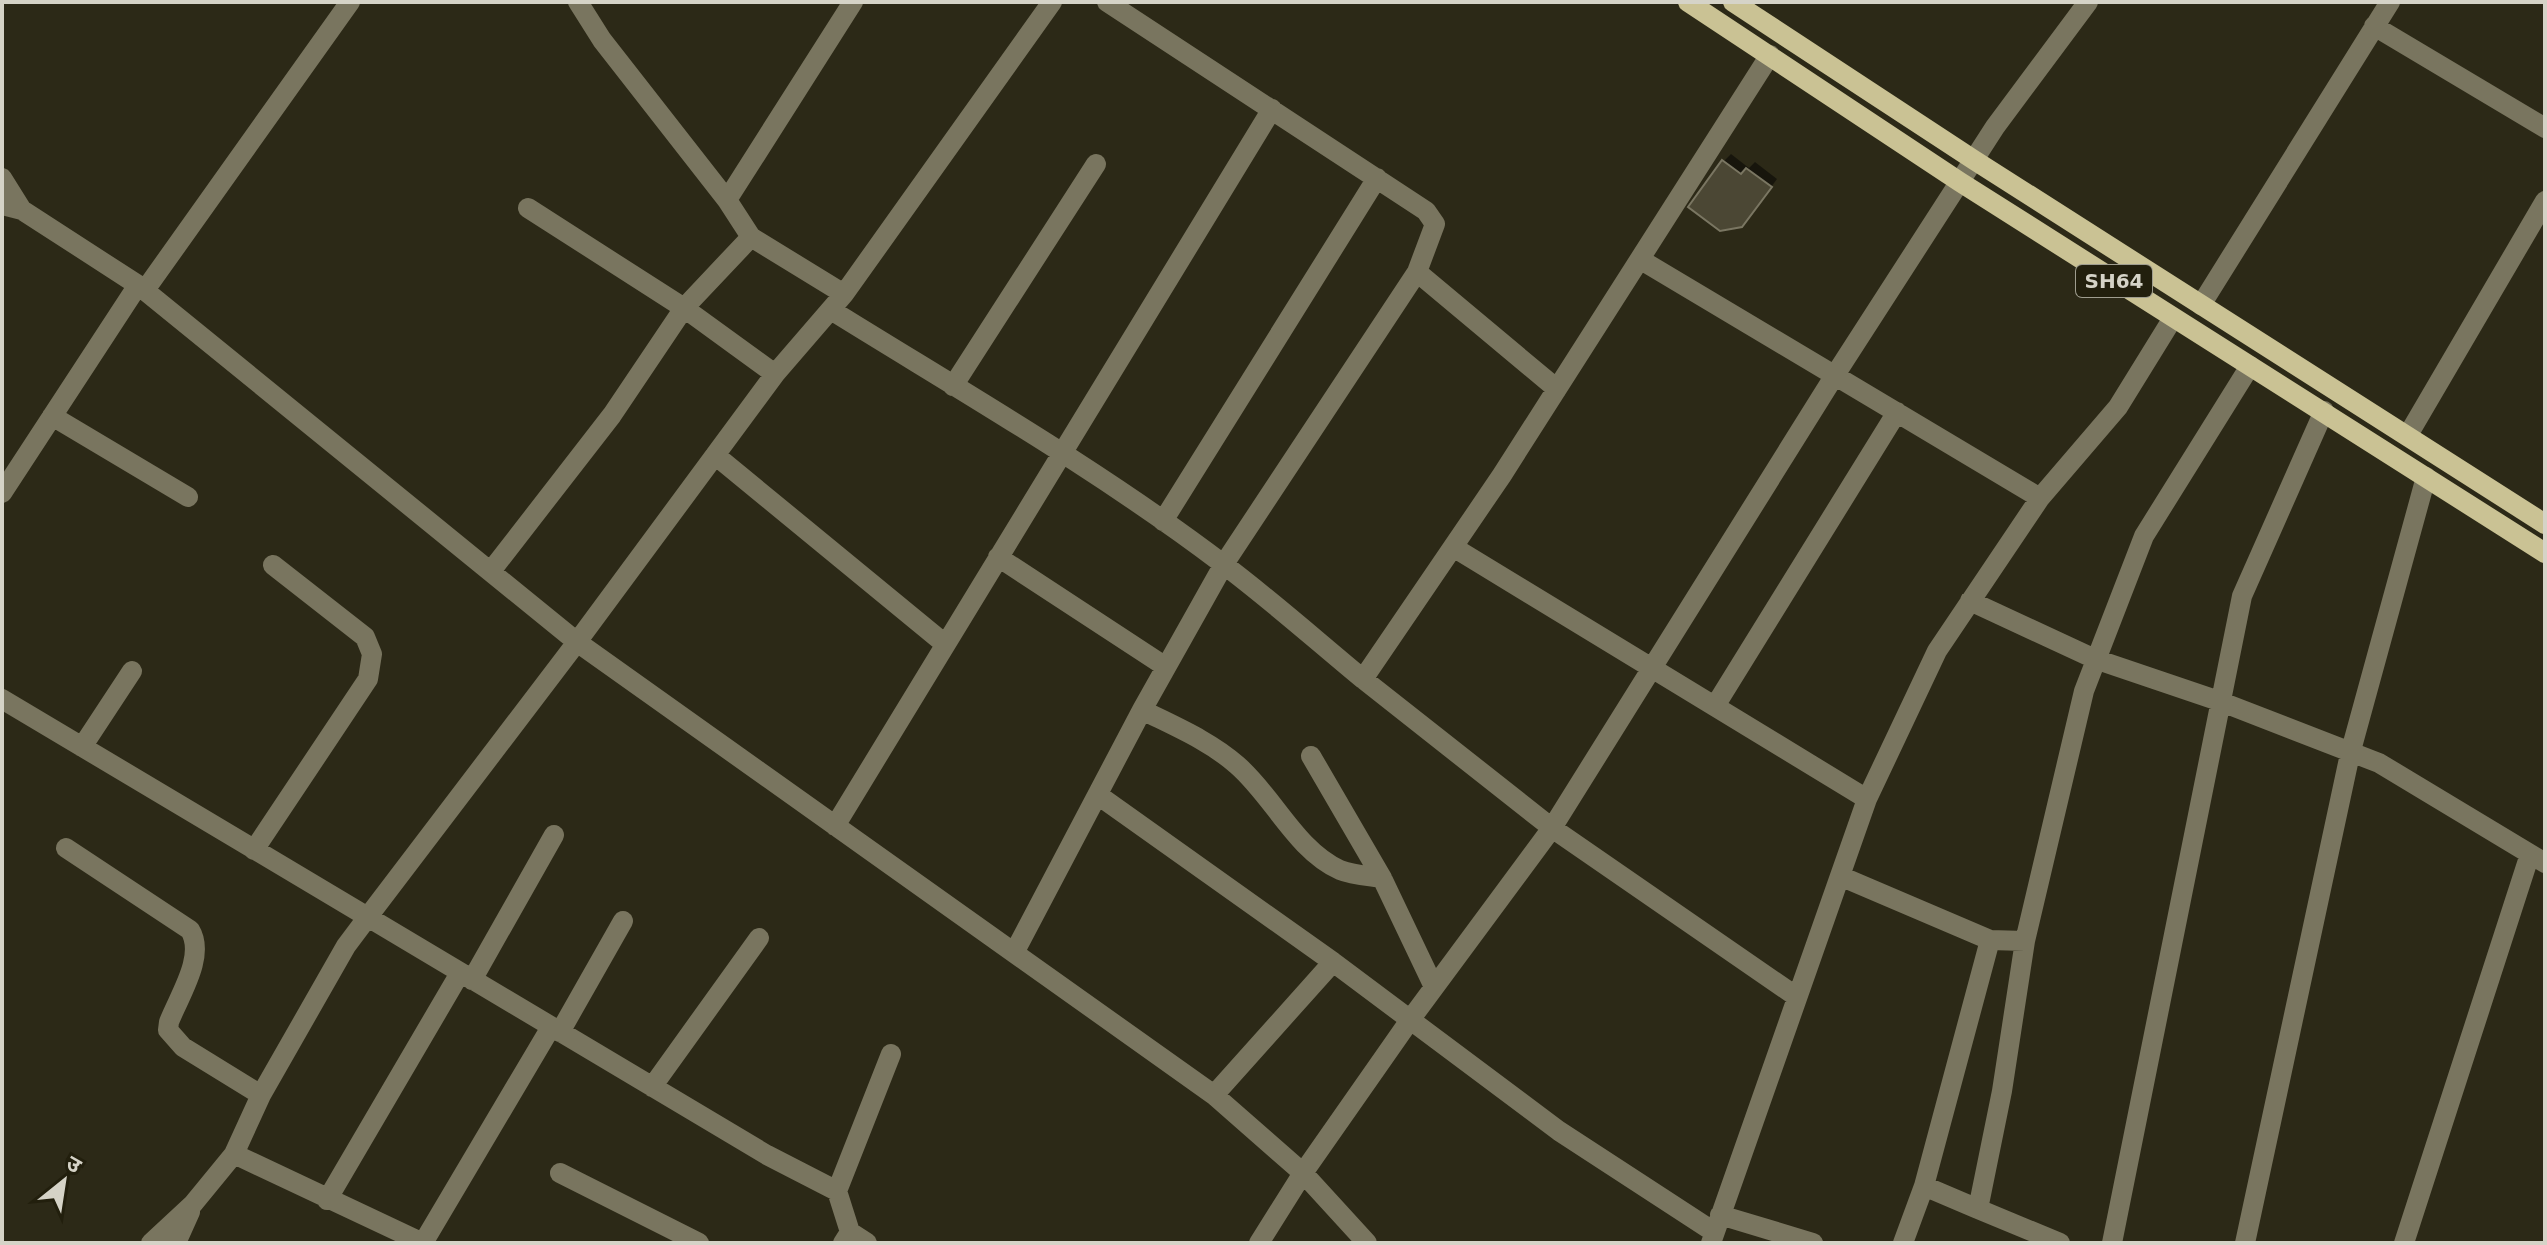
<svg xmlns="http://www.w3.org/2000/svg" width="2547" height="1245" viewBox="0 0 2547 1245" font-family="'DejaVu Sans','Noto Sans Devanagari',sans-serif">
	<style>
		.shadow { fill: #0007 }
		.building { fill: #4b4734; stroke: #7a7662; stroke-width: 2 }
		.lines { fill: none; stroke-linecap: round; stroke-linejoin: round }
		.minor { stroke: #79755f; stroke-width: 20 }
		.major { stroke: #cac294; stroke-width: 20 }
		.labels { text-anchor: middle; stroke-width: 7; stroke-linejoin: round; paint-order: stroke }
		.shield { fill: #221f0d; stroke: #9f9d8f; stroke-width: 2 }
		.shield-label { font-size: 20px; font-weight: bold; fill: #d5d3c7 }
	</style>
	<rect width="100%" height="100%" fill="#2c2917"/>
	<path class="shadow" d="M1731 154 1749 168 1755 162 1777 179 1749 217 1724 161Z"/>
	<path class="building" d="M1722 160 1741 174 1746 168 1772 187 1742 227 1720 231 1688 207Z"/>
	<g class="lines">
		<path class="minor" d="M578 2 602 40 727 200 751 237 844 294
			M1107 2 1426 211 1435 224 1417 272 1557 389
			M2374 26 2545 128
			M1770 55 1502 475 1363 679 1552 828 1797 997
			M2 178 22 210
			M727 200 853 2
			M2 205 22 210 138 285 577 642 1214 1095 1303 1173 1367 1243
			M528 208 684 308 775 374
			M1641 260 2040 498
			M145 290 350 2
			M2201 305 2390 2
			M831 310C963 392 1099 470 1223 564 1271 600 1317 641 1363 679
			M953 386 1096 164
			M52 416 188 497
			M2408 435 2545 201
			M715 455 945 644
			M2 493 138 285
			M1163 521 1377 178
			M1453 547 1867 799
			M998 557 1166 667
			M491 571 612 415 684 308 751 237
			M1970 601 2095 659 2219 701 2379 763 2545 863
			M2 699 767 1155 837 1191 891 1054
			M1715 706 1897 412
			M1142 710C1174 726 1210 741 1237 765 1274 797 1295 849 1340 870 1352 875 1369 876 1382 878
			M82 747 132 671
			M1311 756 1382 878 1434 987
			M1098 795 1333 962 1559 1131 1714 1232
			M835 826 1272 109
			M66 848 190 930C206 956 179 996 169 1022L168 1030 183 1047 261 1095
			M254 850 368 679 372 654 365 637 273 565
			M1840 876 1990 940
			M1014 953 1142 710 1224 564 1417 272
			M472 980 554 835
			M560 1032 623 921
			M652 1087 759 938
			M1214 1095 1333 962
			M234 1154 423 1243 551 1027
			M560 1173 699 1243
			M1924 1186 1990 940 2025 941
			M837 1191 850 1232 843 1243
			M327 1200 460 973
			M1720 1215 1813 1243
			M850 1232 867 1243
			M151 1243 193 1204 234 1154 261 1095 346 946 367 918 577 642 775 374 844 294 1052 2
			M176 1243 190 1212
			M1259 1243 1303 1173 1410 1020 1552 828 1835 375 1995 127 2088 2
			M1711 1243 1867 799 1937 651 2040 498 2118 407 2173 318
			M1903 1243 1924 1186 1978 1209
			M2060 1243 1978 1209 2002 1091 2025 941 2084 691 2144 536 2250 366
			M2112 1243 2242 596 2324 411
			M2245 1243 2350 754 2426 477
			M2404 1243 2530 854"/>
		<path class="major" d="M1688 2 1960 182 2545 553
			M1733 2 1974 160 2545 524"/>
	</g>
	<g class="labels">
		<rect class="shield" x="2076" y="265" width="76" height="32" rx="6"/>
		<g class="shield-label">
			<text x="2114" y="288">SH64</text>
		</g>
	</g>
	<rect width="2547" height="1245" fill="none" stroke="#d5d3c7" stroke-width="8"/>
	<g transform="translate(64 1181) rotate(30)" stroke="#221f0d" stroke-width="6" paint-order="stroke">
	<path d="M0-6L14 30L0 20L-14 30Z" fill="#d5d3c7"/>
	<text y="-12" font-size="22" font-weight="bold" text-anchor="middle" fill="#d5d3c7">उ</text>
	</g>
</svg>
